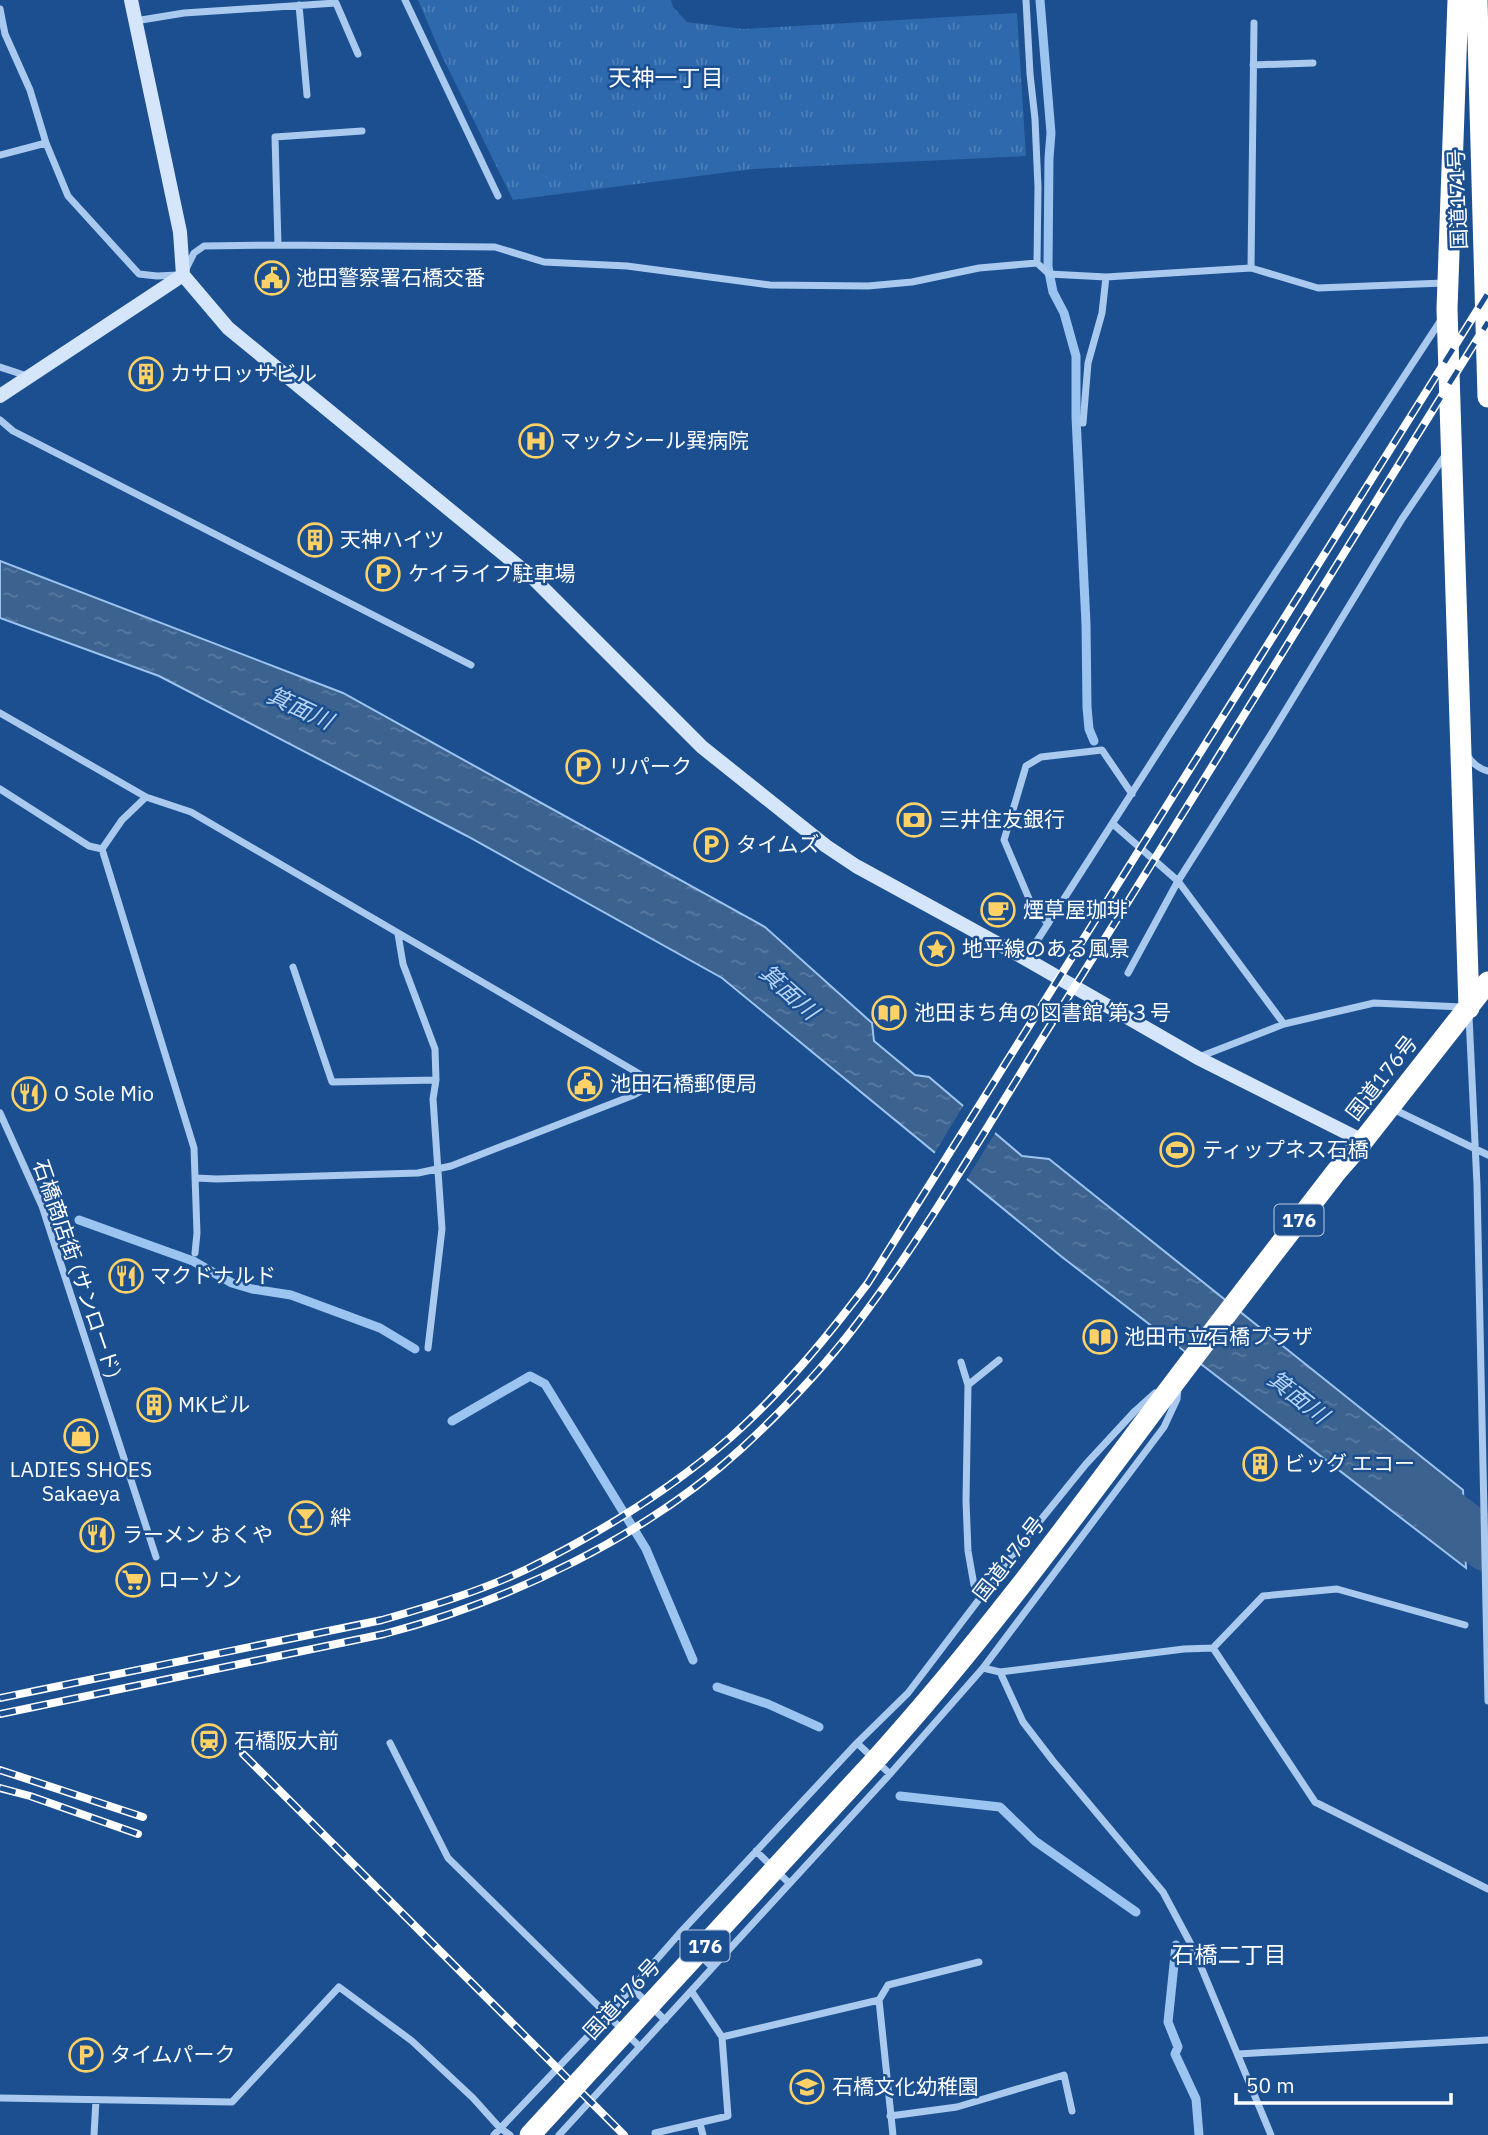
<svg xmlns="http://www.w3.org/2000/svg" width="1488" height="2135" viewBox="0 0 1488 2135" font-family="'IBM Plex Sans','Noto Sans JP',sans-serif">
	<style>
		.park { fill: url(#park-tufts) }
		.water { fill: url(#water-ripples); stroke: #9cc4f0; stroke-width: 2 }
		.pier { fill: #1b4f8f }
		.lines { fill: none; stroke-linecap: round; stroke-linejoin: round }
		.stream { stroke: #9cc4f0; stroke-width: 9 }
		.river { stroke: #3c6290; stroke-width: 52 }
		.street { stroke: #a9c9ee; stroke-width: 7 }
		.secondary { stroke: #d6e6fa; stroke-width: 14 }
		.highway { stroke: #fff; stroke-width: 21 }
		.rail-casing { stroke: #fff; stroke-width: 8 }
		.rail { stroke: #1b4f8f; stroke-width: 5; stroke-dasharray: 16; stroke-linecap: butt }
		.highway-bridge { stroke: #fff; stroke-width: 21 }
		.labels { text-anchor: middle; stroke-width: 5; stroke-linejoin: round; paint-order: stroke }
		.shield { fill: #1b4f8f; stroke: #bbcadd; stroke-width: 2 }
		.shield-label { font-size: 19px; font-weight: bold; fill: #fff }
		.street-label { font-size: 21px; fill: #fff; stroke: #1b4f8f }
		.poi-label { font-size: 21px; fill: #fff; stroke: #1b4f8f; text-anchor: start }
		.neighbourhood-label { font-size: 23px; fill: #fff; stroke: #1b4f8f }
		.water-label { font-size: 23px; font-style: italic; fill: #b5d3f5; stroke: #1b4f8f }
	</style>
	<defs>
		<pattern id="park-tufts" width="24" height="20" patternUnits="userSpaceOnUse" patternTransform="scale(1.75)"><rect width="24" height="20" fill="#2e69ad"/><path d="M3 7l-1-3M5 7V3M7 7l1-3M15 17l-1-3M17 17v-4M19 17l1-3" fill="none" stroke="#4d80b9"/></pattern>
		<pattern id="water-ripples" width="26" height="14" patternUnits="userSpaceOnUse" patternTransform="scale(1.75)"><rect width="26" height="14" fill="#3c6290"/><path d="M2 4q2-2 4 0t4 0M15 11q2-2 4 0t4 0" fill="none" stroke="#597aa1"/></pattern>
	</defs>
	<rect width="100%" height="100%" fill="#1b4f8f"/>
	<path class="park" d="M418 0H671L673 7 687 22 743 29 1017 13 1026 156 753 169 513 200 441 54Z"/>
	<path class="water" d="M0 561 343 693 765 927 872 1023 874 1041 915 1075 929 1077 1022 1156 1049 1159 1463 1490 1466 1568 1062 1257 722 978 467 836 159 676 0 618Z"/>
	<path class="pier" d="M965 1103 997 1130 965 1182 933 1156Z"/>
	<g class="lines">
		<path class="stream" d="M1040 0 1051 133 1049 158 1048 267 1053 292 1064 313 1076 356V417L1086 624 1087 707 1089 729 1094 741
			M79 1220 193 1261 232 1283 252 1289 291 1295 380 1328 415 1349
			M452 1421 530 1376 545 1384 646 1549 693 1660
			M717 1687 768 1704 819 1727
			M900 1796 1000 1807 1035 1841 1136 1912
			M1176 1945 1168 2022 1178 2047 1175 2054 1196 2099 1199 2135"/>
		<path class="river" d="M1407 1485 1488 1546"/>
		<path class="street" d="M405 0 498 196
			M1026 0 1030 74 1035 119 1038 187 1037 263
			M299 5 307 95
			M0 9 5 34 30 90 46 143 68 196 139 274 157 276 178 275
			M135 21 184 13 336 3 358 54
			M1253 65 1313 63
			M0 155 46 143
			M278 245 275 137 362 131
			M1251 268 1254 23
			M186 269 194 253 204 246 278 245 495 247 544 262 627 266 770 285 868 286 912 282 979 268 1037 263 1049 274 1106 277 1251 268 1318 288 1444 283
			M0 367 27 376
			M0 420 13 431 471 665
			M1083 423 1088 363 1102 313 1106 277
			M0 713 146 797 191 812 655 1083
			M1467 755C1471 762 1479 769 1488 771
			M0 789 89 846 102 849
			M146 797 122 820 102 849 194 1148 197 1233 195 1253
			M1113 824 1178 881 1284 1024
			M1048 924 1030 901 1004 840 1026 766 1041 757 1102 750 1132 794
			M398 934 403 964 435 1049 436 1080 433 1099 442 1229 428 1348
			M1026 958 1169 735 1441 320
			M293 967 332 1082 436 1080
			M1128 973 1178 881 1270 736 1402 519 1446 454
			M1469 1016 1477 1185 1488 1701
			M1199 1057 1284 1024 1374 1003 1462 1007
			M1391 1108 1488 1155
			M0 1113 42 1206 156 1557
			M196 1178 217 1179 418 1173 451 1166 634 1095 655 1083
			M961 1362 968 1385
			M983 1594 974 1585 968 1551 966 1501 968 1385 999 1360
			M1213 1648 1315 1802 1488 1889
			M983 1668 1000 1672 1023 1722 1053 1761 1163 1892 1194 1950 1271 2135
			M1000 1672 1184 1649 1213 1648 1263 1596 1337 1589 1465 1625
			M390 1743 448 1858 640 2047
			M857 1743 890 1774
			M756 1851 789 1883
			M679 1934 712 1967
			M632 1988 665 2020
			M879 2000 888 1985 979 1962
			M722 2037 879 2000 893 2135
			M1238 2054 1488 2040
			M0 2098 232 2102 339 1987 412 2041 473 2098 500 2128 510 2135
			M890 2116 957 2107 1064 2075 1072 2111
			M700 2124 703 2135
			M655 2133 728 2116 722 2037 692 1992
			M94 2135 96 2100
			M494 2135 608 2015 679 1934 857 1743 908 1693 1018 1548 1086 1464 1135 1411 1155 1393
			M559 2135 890 1774 983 1668 1164 1427 1177 1399 1178 1388"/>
		<path class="secondary" d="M131 0 180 232 183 275 228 328 534 579 702 747 826 846 856 866 1026 959 1198 1058 1363 1141
			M0 396 183 275"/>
		<path class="highway" d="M1458 0 1447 309 1469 1008
			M1477 0 1488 397
			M879 1756C978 1646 1067 1526 1156 1407 1215 1328 1276 1250 1336 1172L1363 1141 1488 982"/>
		<defs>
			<path id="rail" d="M0 1698 382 1620C431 1606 481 1591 527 1569 600 1533 670 1490 731 1437 783 1391 827 1337 868 1283L1488 293
				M0 1714 384 1634C509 1601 645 1537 742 1448 780 1413 824 1367 856 1325 929 1229 989 1123 1053 1021 1200 789 1342 554 1488 322
				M243 1754 624 2135
				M0 1770 143 1817
				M0 1788 30 1796 138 1834"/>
		</defs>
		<use href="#rail" class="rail-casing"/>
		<use href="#rail" class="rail"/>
		<path class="highway-bridge" d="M530 2135 879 1756"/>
	</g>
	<defs>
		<symbol id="civic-ring" viewBox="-11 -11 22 22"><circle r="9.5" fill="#1b4f8f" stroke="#ffd166" stroke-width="1.5"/><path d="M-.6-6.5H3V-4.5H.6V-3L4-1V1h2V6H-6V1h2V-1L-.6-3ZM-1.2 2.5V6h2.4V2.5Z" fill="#ffd166"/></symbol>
		<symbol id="building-ring" viewBox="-11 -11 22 22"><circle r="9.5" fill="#1b4f8f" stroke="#ffd166" stroke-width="1.5"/><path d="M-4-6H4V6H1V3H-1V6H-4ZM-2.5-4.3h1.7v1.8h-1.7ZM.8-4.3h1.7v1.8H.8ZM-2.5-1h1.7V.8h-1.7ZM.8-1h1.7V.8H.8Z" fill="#ffd166"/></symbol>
		<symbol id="hospital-ring" viewBox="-11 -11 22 22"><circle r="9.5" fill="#1b4f8f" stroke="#ffd166" stroke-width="1.5"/><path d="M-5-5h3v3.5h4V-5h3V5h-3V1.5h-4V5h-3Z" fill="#ffd166"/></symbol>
		<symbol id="parking-ring" viewBox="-11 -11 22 22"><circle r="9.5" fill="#1b4f8f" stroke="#ffd166" stroke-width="1.5"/><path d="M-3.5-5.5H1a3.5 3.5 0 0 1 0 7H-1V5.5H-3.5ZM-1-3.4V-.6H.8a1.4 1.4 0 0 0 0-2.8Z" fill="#ffd166"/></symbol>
		<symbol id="bank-ring" viewBox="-11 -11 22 22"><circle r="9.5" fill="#1b4f8f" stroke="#ffd166" stroke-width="1.5"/><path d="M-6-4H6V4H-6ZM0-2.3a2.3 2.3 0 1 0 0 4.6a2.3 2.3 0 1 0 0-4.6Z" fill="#ffd166"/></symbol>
		<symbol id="cafe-ring" viewBox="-11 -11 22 22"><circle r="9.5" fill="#1b4f8f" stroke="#ffd166" stroke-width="1.5"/><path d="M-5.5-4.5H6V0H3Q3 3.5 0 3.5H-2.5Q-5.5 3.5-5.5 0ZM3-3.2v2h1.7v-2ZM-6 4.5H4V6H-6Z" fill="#ffd166"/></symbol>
		<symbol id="sight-ring" viewBox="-11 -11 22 22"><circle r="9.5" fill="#1b4f8f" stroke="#ffd166" stroke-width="1.5"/><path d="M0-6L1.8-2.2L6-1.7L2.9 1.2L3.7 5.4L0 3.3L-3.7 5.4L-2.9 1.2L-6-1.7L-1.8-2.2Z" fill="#ffd166"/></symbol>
		<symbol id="library-ring" viewBox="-11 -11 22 22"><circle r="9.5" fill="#1b4f8f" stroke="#ffd166" stroke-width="1.5"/><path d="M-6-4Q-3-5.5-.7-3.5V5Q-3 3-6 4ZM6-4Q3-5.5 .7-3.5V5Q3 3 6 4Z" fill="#ffd166"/></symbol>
		<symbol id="restaurant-ring" viewBox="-11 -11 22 22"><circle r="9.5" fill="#1b4f8f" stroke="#ffd166" stroke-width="1.5"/><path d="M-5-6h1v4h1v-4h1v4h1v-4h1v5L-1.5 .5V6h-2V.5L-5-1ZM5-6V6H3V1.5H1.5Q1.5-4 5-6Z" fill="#ffd166"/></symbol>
		<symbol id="stadium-ring" viewBox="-11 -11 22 22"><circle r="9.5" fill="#1b4f8f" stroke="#ffd166" stroke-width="1.5"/><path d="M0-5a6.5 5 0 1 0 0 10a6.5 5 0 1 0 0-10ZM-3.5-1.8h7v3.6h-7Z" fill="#ffd166"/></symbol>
		<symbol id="shop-ring" viewBox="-11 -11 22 22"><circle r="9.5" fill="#1b4f8f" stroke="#ffd166" stroke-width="1.5"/><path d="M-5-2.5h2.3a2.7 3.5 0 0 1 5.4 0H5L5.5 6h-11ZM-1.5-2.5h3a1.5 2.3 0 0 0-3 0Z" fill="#ffd166"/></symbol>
		<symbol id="bar-ring" viewBox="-11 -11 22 22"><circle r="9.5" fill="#1b4f8f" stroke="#ffd166" stroke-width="1.5"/><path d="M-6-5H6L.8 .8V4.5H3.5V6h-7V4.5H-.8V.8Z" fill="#ffd166"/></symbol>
		<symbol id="supermarket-ring" viewBox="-11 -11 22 22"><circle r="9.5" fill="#1b4f8f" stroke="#ffd166" stroke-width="1.5"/><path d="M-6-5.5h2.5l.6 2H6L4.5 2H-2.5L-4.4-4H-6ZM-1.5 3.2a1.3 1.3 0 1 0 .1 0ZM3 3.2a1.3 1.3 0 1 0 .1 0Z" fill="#ffd166"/></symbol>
		<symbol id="station-ring" viewBox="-11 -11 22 22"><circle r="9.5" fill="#1b4f8f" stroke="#ffd166" stroke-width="1.5"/><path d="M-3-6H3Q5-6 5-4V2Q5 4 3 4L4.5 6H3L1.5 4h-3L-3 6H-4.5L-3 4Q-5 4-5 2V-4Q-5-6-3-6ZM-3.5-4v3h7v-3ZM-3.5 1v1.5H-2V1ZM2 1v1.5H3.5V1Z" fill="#ffd166"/></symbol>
		<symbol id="school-ring" viewBox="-11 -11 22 22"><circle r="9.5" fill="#1b4f8f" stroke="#ffd166" stroke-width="1.5"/><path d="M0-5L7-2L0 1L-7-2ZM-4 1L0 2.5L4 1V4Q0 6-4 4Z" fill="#ffd166"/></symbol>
	</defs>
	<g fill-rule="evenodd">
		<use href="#civic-ring" x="253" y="259" width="38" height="38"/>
		<use href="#building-ring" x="127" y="355" width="38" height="38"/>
		<use href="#hospital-ring" x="517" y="422" width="38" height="38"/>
		<use href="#building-ring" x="296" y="521" width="38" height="38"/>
		<use href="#parking-ring" x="364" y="555" width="38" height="38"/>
		<use href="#parking-ring" x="564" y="748" width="38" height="38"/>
		<use href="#bank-ring" x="895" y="801" width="38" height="38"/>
		<use href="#parking-ring" x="692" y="826" width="38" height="38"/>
		<use href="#cafe-ring" x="979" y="891" width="38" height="38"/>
		<use href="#sight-ring" x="918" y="930" width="38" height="38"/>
		<use href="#library-ring" x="870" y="994" width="38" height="38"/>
		<use href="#civic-ring" x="566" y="1065" width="38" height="38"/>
		<use href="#restaurant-ring" x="10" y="1075" width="38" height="38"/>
		<use href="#stadium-ring" x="1158" y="1131" width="38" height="38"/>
		<use href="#restaurant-ring" x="107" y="1257" width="38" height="38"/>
		<use href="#library-ring" x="1081" y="1318" width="38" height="38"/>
		<use href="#building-ring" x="135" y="1386" width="38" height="38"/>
		<use href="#shop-ring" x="62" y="1417" width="38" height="38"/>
		<use href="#building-ring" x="1241" y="1445" width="38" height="38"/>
		<use href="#bar-ring" x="287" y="1499" width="38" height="38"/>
		<use href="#restaurant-ring" x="78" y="1516" width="38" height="38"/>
		<use href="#supermarket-ring" x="114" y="1561" width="38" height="38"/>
		<use href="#station-ring" x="190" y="1722" width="38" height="38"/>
		<use href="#parking-ring" x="67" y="2036" width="38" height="38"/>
		<use href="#school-ring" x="788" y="2068" width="38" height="38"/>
	</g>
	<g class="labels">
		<g class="shield">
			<rect x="1274.5" y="1204.5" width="49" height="31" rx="5"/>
			<rect x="680.5" y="1930.5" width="49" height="31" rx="5"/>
		</g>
		<g class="shield-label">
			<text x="1299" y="1227">176</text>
			<text x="705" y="1953">176</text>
		</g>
		<g class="street-label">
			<text transform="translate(1458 199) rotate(-92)" y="7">国道171号</text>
			<text transform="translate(1382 1078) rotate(-52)" y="7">国道176号</text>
			<text transform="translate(77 1269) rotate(71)" y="7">石橋商店街 (サンロード)</text>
			<text transform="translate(1009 1559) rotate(-52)" y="7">国道176号</text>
			<text transform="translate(622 1999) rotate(-47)" y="7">国道176号</text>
		</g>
		<g class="poi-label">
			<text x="296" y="285">池田警察署石橋交番</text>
			<text x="170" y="381">カサロッサビル</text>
			<text x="560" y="448">マックシール巽病院</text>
			<text x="340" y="547">天神ハイツ</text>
			<text x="408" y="581">ケイライフ駐車場</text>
			<text x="608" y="774">リパーク</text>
			<text x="939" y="827">三井住友銀行</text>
			<text x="736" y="852">タイムズ</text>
			<text x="1023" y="917">煙草屋珈琲</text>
			<text x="962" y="956">地平線のある風景</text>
			<text x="914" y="1020">池田まち角の図書館 第３号</text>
			<text x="610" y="1091">池田石橋郵便局</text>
			<text x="54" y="1101">O Sole Mio</text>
			<text x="1202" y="1157">ティップネス石橋</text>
			<text x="150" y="1283">マクドナルド</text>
			<text x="1124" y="1344">池田市立石橋プラザ</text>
			<text x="178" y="1412">MKビル</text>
			<text x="1284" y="1471">ビッグ エコー</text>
			<text x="81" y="1477" text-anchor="middle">LADIES SHOES<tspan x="81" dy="24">Sakaeya</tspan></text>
			<text x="330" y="1525">絆</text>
			<text x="122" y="1542">ラーメン おくや</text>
			<text x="158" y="1587">ローソン</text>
			<text x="234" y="1748">石橋阪大前</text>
			<text x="110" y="2062">タイムパーク</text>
			<text x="832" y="2094">石橋文化幼稚園</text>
		</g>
		<g class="neighbourhood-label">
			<text x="666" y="86">天神一丁目</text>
			<text x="1229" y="1963">石橋二丁目</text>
		</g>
		<g class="water-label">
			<text transform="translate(300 708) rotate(25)" y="8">箕面川</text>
			<text transform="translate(789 992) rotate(42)" y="8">箕面川</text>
			<text transform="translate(1298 1397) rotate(38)" y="8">箕面川</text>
		</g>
	</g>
	<path d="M1236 2093v10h215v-10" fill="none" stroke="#ffffff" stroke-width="3.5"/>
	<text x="1246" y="2093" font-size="21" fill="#ffffff" stroke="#1b4f8f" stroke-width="5" paint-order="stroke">50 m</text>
</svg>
